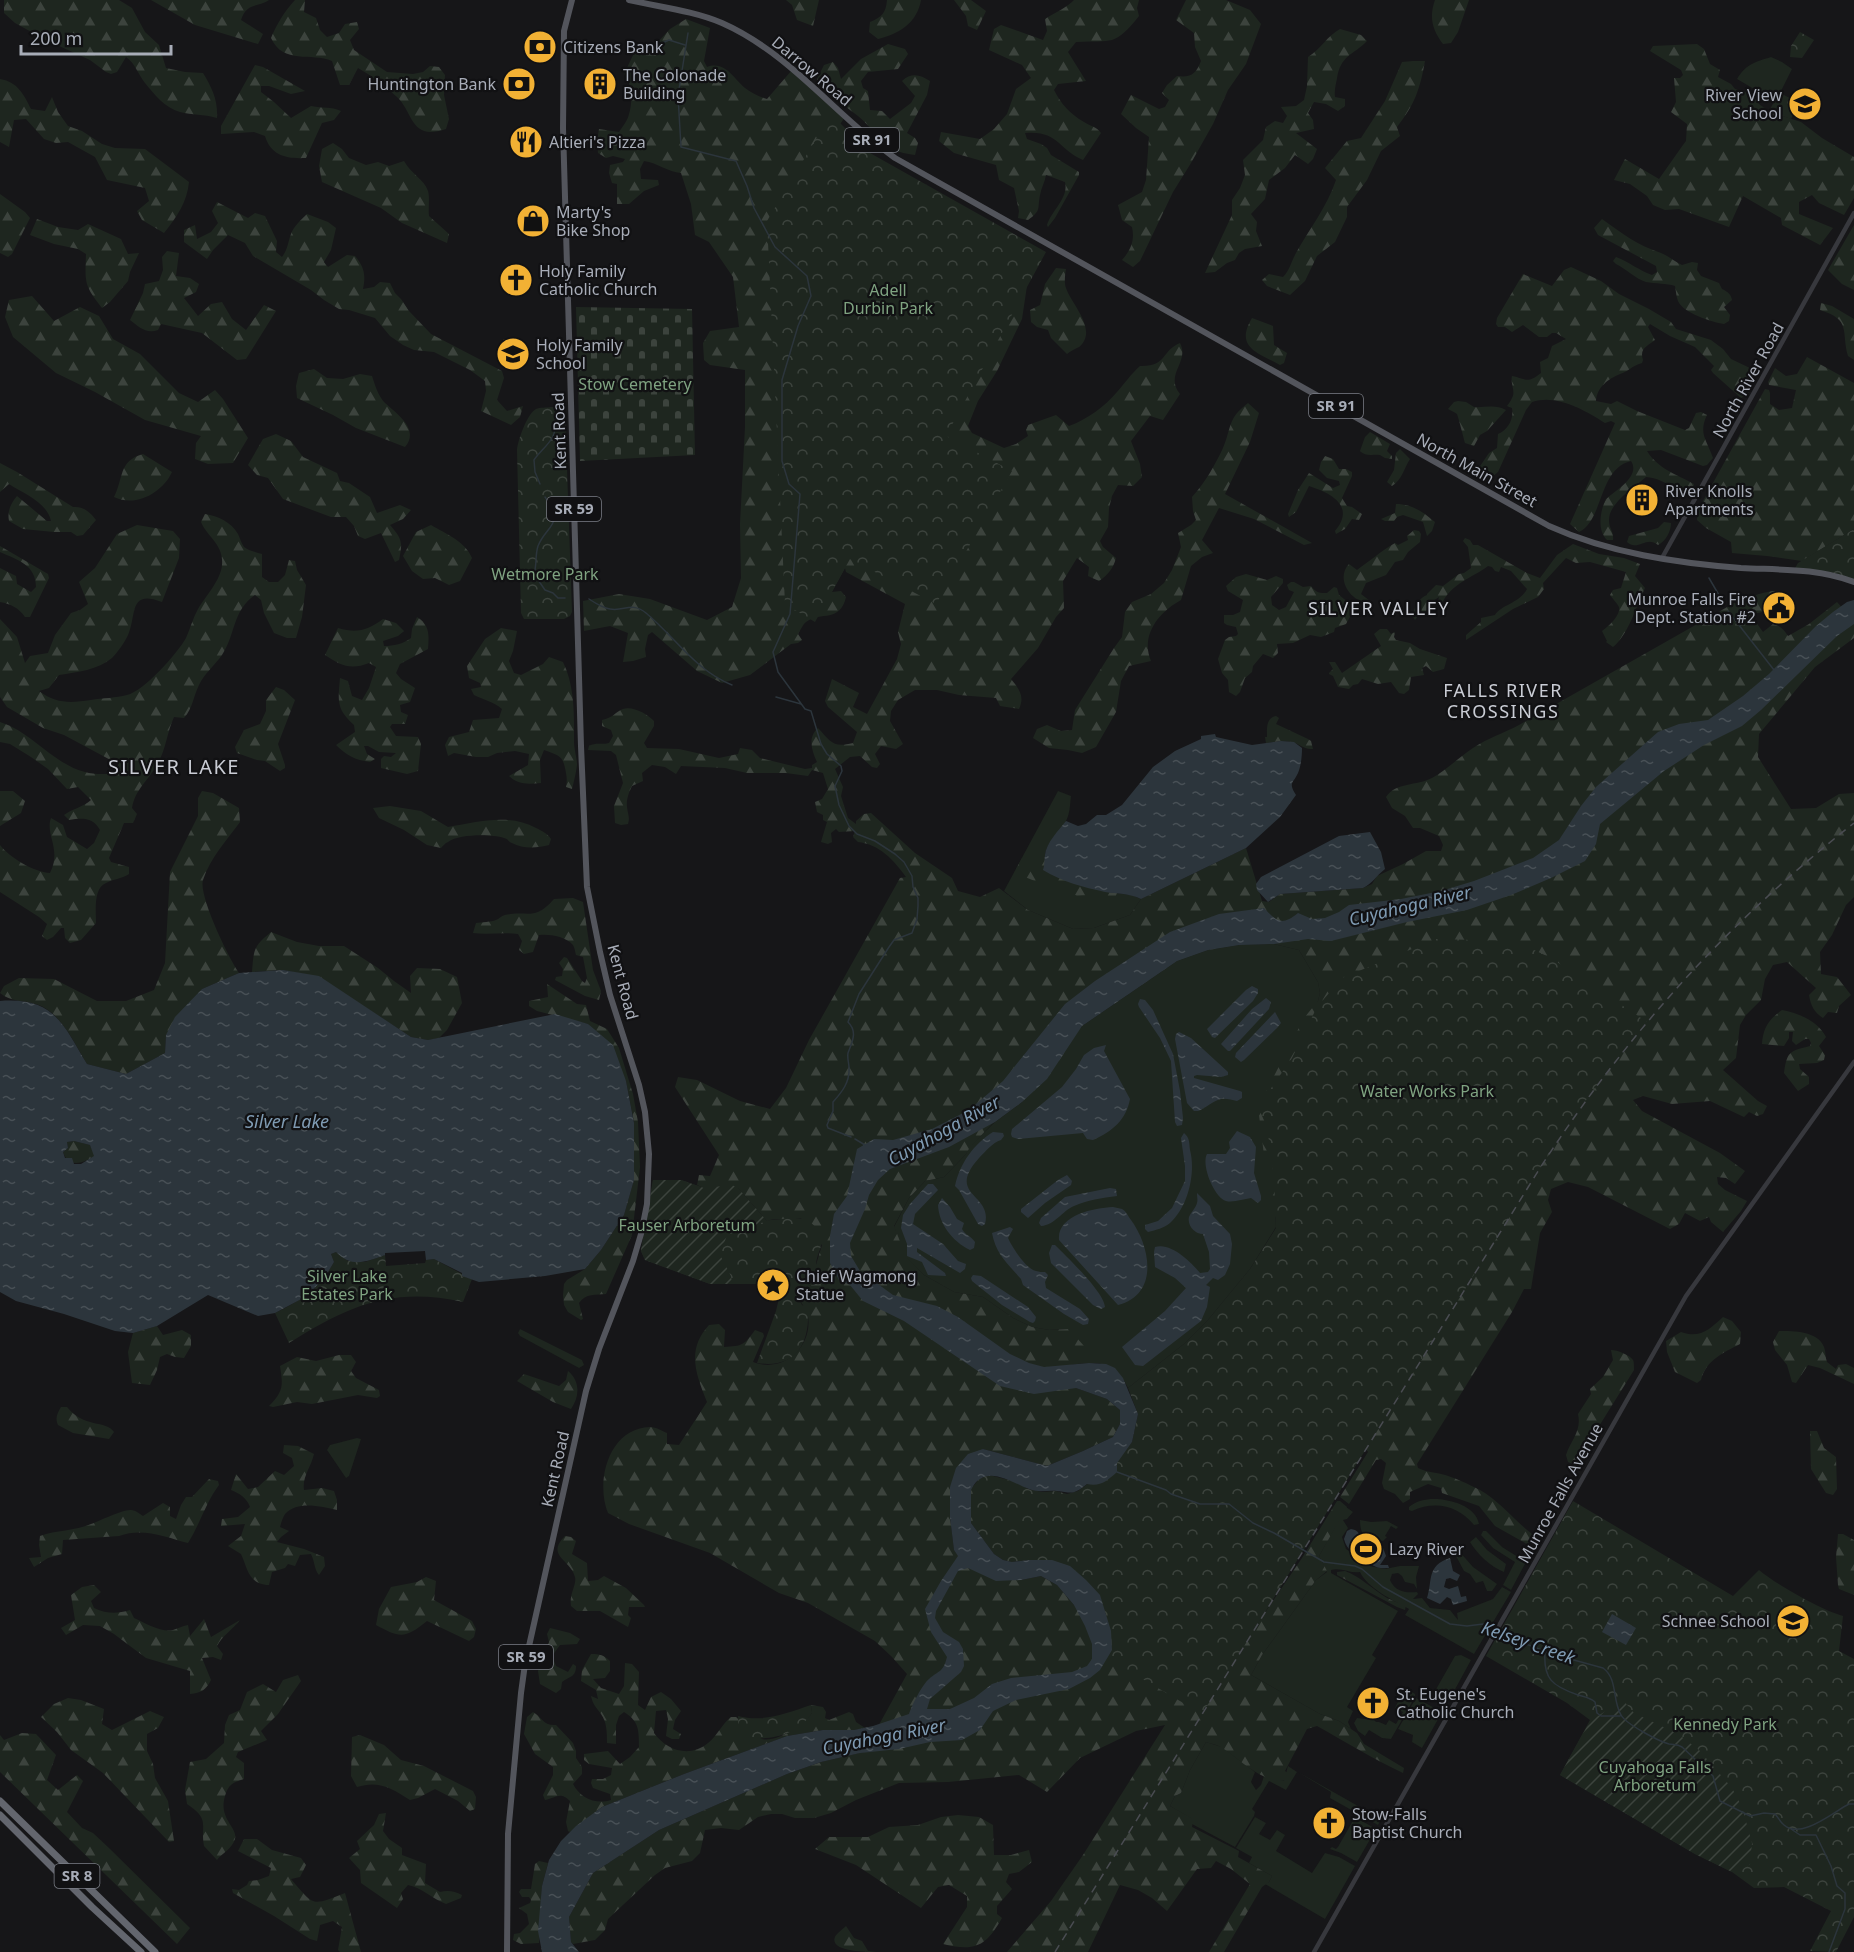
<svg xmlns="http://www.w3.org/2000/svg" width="1854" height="1952" viewBox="0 0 1854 1952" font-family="'Noto Sans',sans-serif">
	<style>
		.grass { fill: #1e261f }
		.forest { fill: url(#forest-firs) }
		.cemetery { fill: url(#cemetery-stones) }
		.park { fill: url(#park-crowns) }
		.garden { fill: url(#garden-furrows) }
		.water { fill: url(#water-ripples); fill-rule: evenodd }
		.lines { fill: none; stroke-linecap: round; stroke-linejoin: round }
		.stream { stroke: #2c353c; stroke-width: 1.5 }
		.tertiary { stroke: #37383d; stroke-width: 4.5 }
		.primary { stroke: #53555c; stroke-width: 6 }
		.motorway { stroke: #63666e; stroke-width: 7 }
		.rail { stroke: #4a4c52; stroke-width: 1.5; stroke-dasharray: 8 6; stroke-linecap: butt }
		.labels { text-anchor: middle; stroke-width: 4.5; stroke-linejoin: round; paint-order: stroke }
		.shield { fill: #111113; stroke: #7b7e86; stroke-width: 1.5 }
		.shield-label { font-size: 15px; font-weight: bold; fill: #a8adb8 }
		.poi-label { font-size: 16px; fill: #a8adb8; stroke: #111113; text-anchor: start }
		.street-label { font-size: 16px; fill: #a8adb8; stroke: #111113 }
		.park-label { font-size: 16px; fill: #7fa381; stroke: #111113 }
		.neighbourhood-label { font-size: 18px; letter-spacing: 1.5px; fill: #c9ccd4; stroke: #111113 }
		.water-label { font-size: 18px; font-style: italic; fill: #7f9bb3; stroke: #111113 }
		.quarter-label { font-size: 20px; letter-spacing: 1.5px; fill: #c9ccd4; stroke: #111113 }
	</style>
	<defs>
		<pattern id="forest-firs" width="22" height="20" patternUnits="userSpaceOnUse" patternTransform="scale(1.5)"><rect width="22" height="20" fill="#1e261f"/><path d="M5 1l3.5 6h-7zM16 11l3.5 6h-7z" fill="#3c433d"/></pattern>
		<pattern id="cemetery-stones" width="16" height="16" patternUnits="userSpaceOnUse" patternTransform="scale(1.5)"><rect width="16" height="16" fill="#1e261f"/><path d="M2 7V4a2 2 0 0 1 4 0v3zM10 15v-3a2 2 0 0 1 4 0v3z" fill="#3c433d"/></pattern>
		<pattern id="park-crowns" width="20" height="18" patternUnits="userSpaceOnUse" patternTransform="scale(1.5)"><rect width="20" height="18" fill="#1e261f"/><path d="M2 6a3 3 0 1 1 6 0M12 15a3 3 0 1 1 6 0" fill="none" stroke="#3c433d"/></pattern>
		<pattern id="garden-furrows" width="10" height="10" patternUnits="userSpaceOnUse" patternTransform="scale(1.5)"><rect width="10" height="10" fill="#1e261f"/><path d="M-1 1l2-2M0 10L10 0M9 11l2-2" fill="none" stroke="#3c433d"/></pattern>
		<pattern id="water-ripples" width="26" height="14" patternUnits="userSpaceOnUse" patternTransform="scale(1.5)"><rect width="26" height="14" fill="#2c353c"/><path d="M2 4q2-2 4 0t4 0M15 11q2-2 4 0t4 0" fill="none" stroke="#485056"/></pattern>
	</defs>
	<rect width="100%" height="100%" fill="#161618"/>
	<path class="grass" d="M1771 57 1782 62 1792 69 1779 95 1771 99 1737 79C1746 64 1755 62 1771 57Z
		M1058 791 1071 796C1070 804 1070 814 1066 821 1059 837 1043 841 1045 863L1107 892 1132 895 1141 899 1130 915 1094 928 1073 929 1028 910 1004 891Z
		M1274 944 1299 950 1318 982 1320 993 1274 1177 1276 1227 1250 1269 1208 1320 1184 1344 1128 1388C1115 1360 1097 1361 1070 1365L1069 1329 1049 1330 1032 1327 1013 1318 983 1297 954 1292 924 1275 905 1257 894 1227 909 1198 925 1181 944 1177 966 1154 969 1147 995 1122 1022 1102 1082 1026 1177 961 1208 950 1239 945Z
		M520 1329 582 1360 584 1365 579 1368 520 1336 518 1333Z
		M357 1438 361 1439 349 1476 346 1478 327 1450 330 1445Z
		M1434 1499C1450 1499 1476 1506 1479 1524L1474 1525C1458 1506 1436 1500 1412 1511L1409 1510V1507C1416 1501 1425 1499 1434 1499Z
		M1346 1507 1353 1512 1347 1519 1343 1520 1348 1528 1342 1537 1346 1549 1368 1564 1364 1563 1362 1566 1364 1565 1385 1569 1400 1566H1419L1416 1577 1417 1589 1414 1584 1405 1582 1402 1576 1398 1573 1392 1574 1390 1580C1395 1592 1406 1593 1417 1592L1418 1594 1413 1599 1422 1598 1430 1608 1450 1610 1458 1620 1457 1613 1493 1599 1502 1587 1511 1592 1474 1654 1405 1615 1409 1609C1393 1600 1367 1588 1360 1572 1351 1574 1341 1567 1331 1570V1573L1398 1611 1372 1655 1376 1658 1347 1707 1353 1711 1348 1722 1351 1729 1339 1721 1320 1714 1251 1675 1262 1655 1316 1580 1327 1572 1319 1556Z
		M1360 1520 1371 1522 1387 1521 1398 1527 1396 1529 1391 1526 1385 1536 1387 1537 1383 1541C1370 1537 1360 1541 1360 1520Z
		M1483 1531H1486L1502 1547 1526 1562 1511 1590 1503 1585 1515 1562 1493 1548 1481 1535Z
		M1476 1537 1487 1550 1506 1564 1504 1572C1491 1567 1477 1554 1470 1542Z
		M1458 1550 1473 1567 1497 1584 1492 1591H1487L1483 1581 1476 1583 1470 1574 1464 1571 1456 1556Z
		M1461 1655 1471 1660 1447 1704 1431 1694 1430 1690 1435 1691 1455 1656Z
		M1405 1687 1415 1694V1697L1391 1739 1382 1738 1369 1730 1365 1736 1358 1731 1354 1723 1357 1718 1374 1720 1376 1722H1379L1386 1725 1389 1720 1396 1724 1403 1712 1395 1708Z
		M1416 1698 1442 1712 1422 1748 1412 1742 1413 1735 1398 1729Z
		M1206 1742 1222 1747 1255 1772 1251 1782 1256 1790 1261 1785 1264 1776 1284 1781 1288 1766 1297 1772 1286 1790 1269 1781 1252 1809 1255 1812 1254 1816 1235 1847 1192 1824V1819L1170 1806 1175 1796 1181 1793 1190 1770Z
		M1298 1772 1381 1819 1378 1825 1330 1798 1331 1792Z
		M1255 1817 1266 1823 1259 1834 1270 1840 1277 1830 1285 1835 1276 1851 1312 1873 1325 1853 1339 1857 1355 1866 1325 1919 1265 1884 1269 1882 1272 1876 1249 1863 1252 1857 1236 1848Z
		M1355 1817 1376 1829 1357 1862 1341 1853 1330 1849 1332 1847 1336 1849 1338 1847Z"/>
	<path class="forest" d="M4 0H119L132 8 145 32 159 45 166 68 185 72 203 73C212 88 218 100 217 118 204 114 192 115 180 112 165 108 154 94 145 83 138 74 135 63 126 57L117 72 111 74 106 72 90 60 46 40 15 23 4 13Z
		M151 0H269C257 8 247 2 241 20L263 34 258 44 195 25Z
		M295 0H305L304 12 316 18 320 30 327 37 339 33 345 24 357 22 359 29 350 40 354 50 387 72 413 74 423 72 430 66 439 67 445 75 444 95 449 119 446 129C410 141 414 113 397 97 385 86 372 76 358 68L349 85H340L332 61C312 52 283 65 271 38 277 24 284 12 295 0Z
		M786 0H819L813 26 797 20 792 5Z
		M887 0H921C917 23 899 34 878 39L869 32 870 22C882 17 886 13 887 0Z
		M954 0H971L986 11 977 30 968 26 966 16Z
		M1074 0H1139L1137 8 1139 16C1114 47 1113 40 1076 42L1068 52 1086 81 1058 84 1054 90C1061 104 1070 114 1084 122 1091 127 1096 126 1101 133L1083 160C1058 149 1058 130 1025 133L1027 139 1041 144 1047 148 1051 155 1079 172V175L1055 218 1048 227 1047 225C1051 211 1069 198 1065 182L1046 175C1045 182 1041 188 1040 195 1037 209 1042 210 1028 220L1018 218 1019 211 1014 188 999 180 996 165 954 153 939 141 941 132 980 139 994 129 1007 114 1016 89 1031 78 1022 65 989 50 994 29 1001 25 1043 40 1047 31 1045 19C1054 13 1068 7 1074 0Z
		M1186 0H1226L1250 10 1261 24 1246 64 1228 90 1213 124 1191 163 1173 192 1140 261 1133 267 1122 260C1131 250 1135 240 1132 227L1122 220 1118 205 1142 192 1146 180 1149 137 1136 128 1121 114 1131 95 1159 109 1165 107 1169 100 1162 93 1167 85 1177 76C1191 78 1196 74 1201 61L1195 47 1194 33 1176 20Z
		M1435 0H1469L1458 32 1451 43 1443 44C1432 29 1429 17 1435 0Z
		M686 19 710 28 704 61 707 67C725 60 734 79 745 88 751 93 760 97 767 99L792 70 845 117 836 130 1028 279 1022 319 997 371 978 401 968 426 972 433 1004 448 1016 444 1028 436 1026 430 1028 425 1056 415 1069 426C1088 419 1104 407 1117 392 1125 383 1131 374 1140 366 1167 367 1161 351 1180 343 1190 362 1164 374 1180 394L1163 420 1150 416 1131 441 1140 464 1142 477 1133 486 1118 485 1112 496 1109 508 1108 527 1100 541 1103 547 1116 558C1114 567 1108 575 1099 581L1088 576 1089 567 1077 558 1063 581 1064 608 1056 617 1038 648 1011 679C1019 689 1025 696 1019 709L1000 706 996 698 959 695 937 690H915L898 700 891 711 890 721 903 744 896 749 881 746 875 754 880 764 877 768 872 767 860 756 850 757 835 769 843 787 841 796 848 818 856 824V821L864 814 871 813 915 853 952 878 958 891 980 897 999 888 1028 910 1073 929 1094 928 1130 915 1141 899 1246 848 1262 901 1269 902 1280 894 1363 888 1372 884 1377 876 1403 864 1426 851H1441L1443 845 1439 836 1420 828H1413L1405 816 1392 808 1386 797C1396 782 1417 786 1432 778 1447 770 1459 757 1473 748 1488 738 1504 733 1519 725L1722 610 1734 603 1738 604C1743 598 1767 591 1775 591V598L1772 599C1770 612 1761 613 1750 614L1763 632 1773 624C1781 626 1784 630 1788 636L1809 624 1837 602 1854 621V638L1815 667 1759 734 1758 757 1791 809 1816 808 1839 794 1854 793V897L1846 905 1832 935 1820 952 1821 974 1837 977 1851 995 1839 1006 1837 1013 1828 1012 1823 1018C1814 1012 1811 1006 1809 995L1816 988 1787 962 1773 965 1765 979 1761 1000 1746 1015 1740 1025 1736 1058 1723 1070 1758 1101 1767 1106 1763 1114 1757 1116 1749 1112 1744 1117 1710 1101 1672 1104 1643 1096 1633 1100 1642 1111 1720 1153 1745 1171 1735 1184 1726 1178 1717 1177 1718 1184 1725 1190 1747 1201 1741 1211 1723 1232 1711 1222 1709 1217 1700 1221 1685 1213 1679 1224 1670 1229 1588 1187 1568 1182 1551 1189 1548 1200 1552 1212 1540 1233 1531 1289H1524L1512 1312 1417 1464 1418 1468C1426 1472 1432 1472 1441 1474 1454 1477 1468 1484 1480 1490 1503 1503 1517 1525 1538 1538L1536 1543 1532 1547 1495 1526 1479 1506 1442 1493 1441 1488 1428 1484 1410 1492V1499L1403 1503 1395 1494 1384 1489 1382 1483 1386 1463 1381 1459 1376 1460 1349 1504 1340 1497 1368 1452 1366 1449 1357 1456 1295 1205 1272 1219 1258 1107 1304 1018 1318 1001 1320 993 1318 982 1299 950 1274 944 1239 945 1208 950 1177 961 1106 1009 1082 1026 1047 1079 1022 1102 994 1122 970 1147 966 1154 944 1177 925 1181 909 1198 894 1226 906 1257 924 1275 954 1292 983 1297 1013 1318 1032 1327 1049 1330 1069 1329 1084 1346 1071 1365 1076 1388 1107 1399 1120 1410V1424L1113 1437 1083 1451 1047 1466 983 1449 950 1487V1517L954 1550 968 1568 1021 1580 1041 1576 1057 1585 1074 1605 1104 1611 1138 1623 1239 1651 1302 1558 1337 1501H1340L1347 1507 1319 1556 1327 1571 1316 1580 1262 1655 1251 1675 1320 1714 1339 1721 1357 1733 1364 1744 1404 1768 1403 1773C1373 1759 1346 1742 1317 1726L1307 1729 1285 1771 1289 1774V1780C1264 1785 1243 1762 1224 1749 1219 1745 1212 1744 1206 1742L1190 1770 1181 1793 1175 1796 1170 1806 1193 1819 1192 1827 1239 1851 1238 1857 1272 1876 1269 1882 1262 1887 1224 1952H1209L1250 1884 1231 1869 1216 1861 1211 1868 1197 1869 1167 1911 1152 1898 1138 1890 1120 1885 1088 1952H1007L1051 1901 1083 1855 1165 1725 1136 1731 1080 1758 1047 1792 1019 1775 948 1782 899 1783 856 1800 831 1813 814 1818H795L782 1814H771L758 1817 739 1830 721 1828 705 1830 700 1853 692 1861 665 1868 655 1875 608 1919 605 1930 595 1940 573 1944 571 1942 569 1917 593 1873 639 1843 659 1830 787 1774 821 1762 864 1752 907 1674 892 1657 875 1641 808 1603 779 1593 710 1553 629 1524 608 1513C595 1481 609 1428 650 1427 656 1427 662 1431 667 1433V1444L679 1445 707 1402C696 1374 686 1350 709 1325L719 1324 725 1330 724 1347C743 1346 744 1345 755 1330L763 1333 764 1336 753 1362C783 1374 813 1347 808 1316 807 1310 802 1304 799 1299L805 1287 815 1284 816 1265 822 1245 801 1218C789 1221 777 1217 767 1221L738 1188H704L697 1185 699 1175 710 1176 719 1155 675 1087 678 1077 697 1080 740 1101 770 1109 786 1088 809 1040 900 878 906 877C894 860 879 844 858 842L853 837 855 831 839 832 836 829 831 833 832 842 828 844 821 842 827 822 823 820V815L817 812 815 802 822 799 828 789 823 773 812 770 808 776 786 773H747L725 768 681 766 676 774 665 767 652 765 642 773 643 781 632 786C629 792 626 800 627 807 628 815 630 817 628 824L621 825 615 823 614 806 623 783 616 755 611 751 588 750 589 746C596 742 602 745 609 743L613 736 611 730 602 726V720C613 718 615 712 623 709 633 706 647 714 654 721V726L644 743 647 748 679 749 719 758 738 754 740 748 752 750 760 758 805 769 812 768V765L817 762C811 749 808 737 818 728 831 742 833 748 853 743L857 732 828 707 825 701 832 679 859 693 853 707 867 714 897 659 901 644 898 632 905 604 846 572 845 568 832 592 841 591 846 597C840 623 821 611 806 622 803 624 800 631 798 634L802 640 798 643 791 644 750 675 722 683 697 671 652 632 648 635 645 649 646 657 633 661 623 662 628 633 610 626 584 631 583 601 619 594 650 599 707 620 732 607 741 578 740 524 745 427V370L710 365 704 360 703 343 710 331 739 327 733 277 709 242 695 235 691 204 681 173C668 172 658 163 644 161L640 169 641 179 658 180 659 185 644 191 629 204H617V184L612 183 609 173 610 165 623 162 625 159 613 156 606 158 598 153 597 141 599 129 619 132C623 126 628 120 629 114 633 102 632 83 624 74L635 51 655 45 670 29Z
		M1340 29 1361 35 1367 41C1352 56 1341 55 1337 78 1336 84 1334 90 1335 97L1345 99V106L1338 111 1326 104 1314 102 1308 113 1313 120 1314 129 1296 133 1317 149 1313 159 1308 164 1295 155 1285 168 1269 180 1265 199 1251 214 1257 222 1256 231 1262 246 1245 249 1239 253 1235 260 1227 263 1215 272 1205 273 1232 215V200L1240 188 1245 175 1243 160 1263 140 1266 127 1275 121 1283 123 1287 116 1281 107 1296 106 1304 100 1307 86 1308 57C1321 49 1327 36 1340 29Z
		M888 44 905 49 908 54 898 69 868 72 861 81 863 88 868 91 870 110 882 111 890 119 911 103 915 96 902 81C912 72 920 75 930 81L927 95 907 133 915 138 918 143 915 155C880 151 881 135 858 116 845 106 832 97 820 86L817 79 824 65 833 62 838 68 841 79 861 59Z
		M1697 44 1704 49 1710 64 1720 70 1718 77 1731 84 1735 89 1750 93 1760 105 1773 113 1801 122 1822 138 1854 157V198L1844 215 1819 203 1812 195 1799 202V214L1833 228 1820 245 1782 225 1781 218 1743 196 1729 227 1679 209 1665 210 1653 205 1647 196 1630 184 1614 180 1625 159 1659 179 1683 145 1686 141 1687 124 1671 112 1676 102 1674 78H1680L1683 75 1681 70 1650 51 1653 46Z
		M1413 61H1425C1420 89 1415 104 1397 127L1400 136 1381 151 1367 180 1347 207V217L1335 242 1317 256 1305 281 1290 295 1267 286 1262 280 1269 274 1283 277C1290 270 1291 262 1296 253 1310 228 1327 207 1336 180L1325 168 1347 141 1361 138 1385 101 1402 62Z
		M255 65 263 67 305 91 291 94 269 86H261V92L274 102 291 118 311 106C323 109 330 106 341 111L334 120 322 123 306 158C287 159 271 156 265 136L254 132 221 134V126Z
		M0 79C18 82 24 95 31 109L45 111 52 97 58 112 68 126 82 131 102 144 115 148 145 149 189 182C187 202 177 217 164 233L142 220 137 211 149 201 145 188 107 180 95 157 68 142 56 143 44 139 26 119 14 120 9 147 0 142Z
		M333 143 342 149 349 158 366 165 378 162 389 166 404 161C411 174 424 179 428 191 430 198 428 209 429 216L449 234 447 243 402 223 381 208 322 182 319 166 322 149Z
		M0 194 25 212 30 218 12 254 8 257 0 253Z
		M217 202 248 218 255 213 265 216 277 241 276 252 282 257C288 249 288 242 291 234 294 226 301 220 307 214L328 222 336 228 331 250 324 262 328 267 347 255 355 256C364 267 366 274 363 289L374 287 380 282 390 283 395 293 401 299 409 311 431 334 502 371 504 378 497 400 507 411 523 406 520 417 511 425 481 411 486 391 485 381 470 370 434 352 414 350 403 345 390 336 375 318 349 310 339 309 324 300 311 290 253 256 245 243 228 235 213 250 207 259 184 242V230L195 225 197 239 211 232 218 223 212 211Z
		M37 219 58 227 78 230 88 224 121 239 128 254 139 253 130 272 128 281 110 302 102 308C84 285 85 283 86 254L78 249 54 244 30 235Z
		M1602 219C1623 234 1637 245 1661 253 1669 256 1675 262 1682 265L1692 262 1698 263 1697 270 1701 276 1719 283 1722 289C1728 292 1731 294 1732 300L1724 307 1730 315 1729 321 1724 324C1712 322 1683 313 1678 301 1676 296 1676 291 1675 286 1667 283 1656 284 1646 282 1636 279 1626 269 1616 264L1613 261 1616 257C1629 262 1640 271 1652 275L1657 272 1656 266 1598 235 1594 228Z
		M1854 225V290L1842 284 1828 270Z
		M167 251 179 253 176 276 190 278 199 284 196 292 184 298 198 316 211 304 222 302 232 319 246 330 264 305 276 311 246 359 237 360 202 333 161 324 158 330C146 334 139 327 130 320L143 293 145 284 159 281 163 270 162 257Z
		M1571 267 1601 281 1619 294 1649 309 1671 322 1676 329 1711 340 1723 349 1731 359 1752 369C1757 380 1752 394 1741 398L1713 373 1711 370 1714 366 1695 347 1670 336 1650 324 1648 327 1655 340C1648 346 1639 348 1643 360L1642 363C1631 366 1628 372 1620 374 1608 379 1597 387 1596 401L1611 404 1617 401 1637 411 1685 430 1689 428 1696 413 1701 412 1707 415C1698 434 1707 440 1713 458L1707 465 1703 466 1661 450 1647 451C1658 469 1676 474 1694 484L1693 489 1686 490 1677 499 1673 498 1674 488C1665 482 1657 478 1646 477 1634 488 1608 503 1609 521 1609 528 1614 532 1613 540H1607C1597 530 1600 511 1606 499 1616 490 1641 476 1631 461 1598 469 1604 520 1579 532L1570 524 1615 423 1611 421 1605 423C1584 410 1557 394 1532 402L1526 410 1498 472C1490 479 1487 480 1477 477L1476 472 1489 453 1497 448 1498 434C1508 430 1514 419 1512 408L1507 406C1509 403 1511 401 1512 398 1516 391 1510 384 1512 376 1527 379 1527 384 1541 373L1540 362 1548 358 1552 346 1566 339 1556 333H1552L1547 337H1539L1523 325 1512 332 1505 327H1498L1496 324 1497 318 1523 274 1552 286 1564 270Z
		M1056 268 1066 269C1065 275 1064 283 1066 288 1071 304 1099 330 1079 347 1075 349 1070 351 1067 354L1051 338 1048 330 1037 327 1031 322 1030 310 1040 305 1045 284Z
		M32 296 54 321 80 307 99 316 113 339 140 354 179 393 198 402 215 390 223 399 248 438 233 463 208 464 195 459 196 443 201 436 145 420 95 392 56 373 13 337 5 317 9 300Z
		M1821 303 1832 306 1854 319V360L1848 356C1841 331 1852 320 1820 310Z
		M1252 318 1273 326 1274 345 1287 353 1284 363 1280 365C1259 353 1234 348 1252 318Z
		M1807 357 1854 383V529L1802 561 1767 556 1732 553 1731 542 1706 528 1697 520 1698 510 1765 389 1769 390 1770 393V404L1779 410 1792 408 1796 390 1769 385 1768 382 1775 368 1786 376 1797 374Z
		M314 369 327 378 343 379 360 374 372 376C375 385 378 396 385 403 397 414 420 429 405 447L356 428 333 415 297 398 296 386 299 373Z
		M1458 401 1466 402 1474 407C1485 408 1495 404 1506 410L1487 431 1480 435 1474 446 1465 443C1464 439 1458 416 1457 414 1455 412 1451 411 1448 409L1454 402Z
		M1248 403 1259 413 1250 442 1225 494 1312 543 1304 545 1254 519 1219 508 1202 540 1213 553 1202 557 1191 566 1181 600C1159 612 1140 635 1151 661L1129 666 1121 681 1116 712 1096 747 1082 753 1068 750 1049 748 1033 738 1037 729 1047 725 1061 731 1072 730 1075 710 1114 648 1122 637 1125 612 1132 602 1151 594 1164 583 1172 570 1181 547 1178 533 1191 525 1196 520 1193 511 1192 497C1205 483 1215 465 1223 448 1232 427 1227 419 1248 403Z
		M1370 432 1390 444 1387 451 1392 456V459L1385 458 1380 455C1373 454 1366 457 1360 451L1365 437Z
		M276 434 291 441 303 457 337 473 340 481 349 483 370 497 377 513 400 505 411 510 403 519 390 525C402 539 403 542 399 560L395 562 381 533 365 539 358 536 354 526 346 517H331L283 499 268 478 257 475 248 465 263 439Z
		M1400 449 1410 459C1404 468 1402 480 1392 486L1387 482 1394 470 1396 453Z
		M143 454 172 472C163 492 136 508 114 497 124 478 118 461 143 454Z
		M1325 456 1333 459 1339 469H1346L1352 472V476L1342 498 1347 506 1352 507 1362 514 1359 520 1352 519 1345 529 1336 534 1335 531C1356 506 1331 493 1309 486L1296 512 1289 517 1288 514 1298 490 1309 473 1333 488 1340 485 1339 481 1327 478 1319 470 1321 462Z
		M0 463 17 472 73 507C83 506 90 512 96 520L83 535 77 536 71 532H54L23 529 9 521C7 511 11 503 17 496L47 521H51C47 502 24 494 9 484L0 492Z
		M1396 504C1412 504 1423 512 1435 522L1432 531 1427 536 1423 522 1403 515 1397 517 1394 521H1385L1381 519 1395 513Z
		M205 514C218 516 231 522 238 534 240 538 241 543 244 547 249 551 256 552 262 554V577L269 582H278L285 575 289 560 295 561 297 570 306 585 302 617 296 638H287L274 633 264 613 261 600 255 595C232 611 236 634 222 655 215 665 204 674 199 685 193 697 193 708 184 718L174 717C167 732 166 749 158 763 149 780 135 789 132 808L137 814 133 823H124L109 858 111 862 129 867V874C121 879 113 879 106 883 93 888 96 912 96 923L81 940 70 943 65 938 64 928H61L53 937 47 940 42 936 47 924 39 917 0 892V845C10 858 34 872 50 873 62 849 45 835 51 818L63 825 67 837 87 849 94 843 100 830C93 817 82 818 69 820L64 815C72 809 83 807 91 800L78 787 67 789 48 769 31 757 10 744 0 742V722C32 732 53 764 85 772 95 775 108 774 118 773V764L64 735 43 728 7 707 0 697V619L17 637 25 663 30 656 48 653 55 635 71 613 80 610 88 604 79 582 95 568 117 534 137 525 173 531 180 539 179 558 162 602C128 589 137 615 128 635 125 642 117 653 112 658 98 670 77 672 59 675L49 688 39 691C56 704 71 703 91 700 103 698 116 698 127 695 144 691 177 654 186 638 190 629 193 618 198 609 205 597 221 580 222 565 224 544 207 537 201 522Z
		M1664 522 1671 523C1671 531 1666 541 1658 545 1646 535 1638 552 1627 542L1629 536 1658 528Z
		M431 525C446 534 465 541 472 558L460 581 449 585 435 578 423 579 412 571 403 556 416 532Z
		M1414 530 1419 531 1421 534 1420 542 1408 552 1403 560 1395 562 1386 575 1366 583 1361 594 1370 601 1369 603C1351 602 1335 579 1349 564L1357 570C1371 560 1380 552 1395 543L1398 545 1408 540 1407 536Z
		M1465 538 1470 540 1473 545H1478L1527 573 1540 578 1557 555 1573 544 1599 554 1624 558 1640 564 1635 576 1645 588C1636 606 1629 634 1613 647L1606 642 1607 641 1602 631C1608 627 1621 615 1619 607 1617 603 1612 598 1610 595L1613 590 1621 588 1626 572 1590 562 1576 563 1566 558 1543 583 1544 589 1538 597 1513 609 1466 640V635L1481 622V618L1495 615C1501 605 1520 603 1527 589L1511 571 1501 567 1499 572 1495 571 1492 567 1488 566C1472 578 1452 583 1442 603L1438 601 1439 597 1430 603 1431 608 1419 615 1415 620 1413 617C1413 608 1420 597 1427 595V594L1436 585 1443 586 1459 574 1464 573 1471 568 1468 547 1463 541Z
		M0 546 48 574 49 578 30 617H25C19 608 11 604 0 602V568L16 576 17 584 31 592 36 587C36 565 18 560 0 552Z
		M1246 574 1267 580 1276 576 1283 579V583L1271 597 1272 605 1279 610 1286 607 1294 592 1289 590 1287 585 1291 582H1294L1303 587 1311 586C1316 593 1320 593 1327 593L1334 587 1337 588 1339 595 1359 611 1351 615 1346 624 1335 628 1334 632 1321 637 1310 635 1293 643 1277 644 1278 653 1273 658 1263 654 1253 666 1252 672 1245 678 1240 692 1236 696 1229 692 1228 680 1222 673 1218 659 1225 640 1229 637 1236 636 1238 634 1236 627 1227 625 1224 623V615H1233L1240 612 1243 600 1228 591 1226 586 1236 577Z
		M417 617C430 625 429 635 428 649L400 664 396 673 401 679 415 688 410 702 400 705 401 712 408 715 405 724H392L390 727 396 736 418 737 421 744 418 771 407 774 381 768V759L384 756 391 757 396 753 379 752 368 746H364L367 754 375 759 370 762C355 760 346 755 336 745L355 732 354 725C336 709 338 701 340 678L348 681 352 696 362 700 369 688 376 667 369 663C351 670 341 666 325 655L338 628C357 634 368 630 383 619L396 623 404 631 398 636 383 641 384 646C394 646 403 644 411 638L412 629Z
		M501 628 517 631 513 651 509 661 514 673 521 675 543 664 549 657 563 662C575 687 574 714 574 742 574 749 577 758 577 765 576 773 574 781 572 789L566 787C567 782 567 778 566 773 563 755 560 756 544 750L540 760 541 783C528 784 518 785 509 776L528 765 529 754 515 751 497 753 488 757H476L454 753 448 756 445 745 449 737 469 732 473 720 499 718 502 709C494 702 484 700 474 695L471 689 481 687 480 683 469 678 467 666 485 639Z
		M1380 629H1387L1391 634 1395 632 1394 637 1396 640 1410 643 1420 649 1447 658 1444 669 1433 672 1426 666 1422 668 1424 675 1411 677 1409 690 1404 694 1399 693 1391 682 1378 684 1362 679 1358 684 1353 685 1349 689 1338 687 1333 676 1329 674V673L1333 669 1329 662H1335L1342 673 1381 646 1374 634Z
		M276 687 284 690 295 700 278 744 285 765V768L280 771 265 761 257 760 237 753 235 747 244 730 260 724 266 711V700Z
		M1276 716 1279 718 1276 724 1308 739 1311 741 1313 749C1303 750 1300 743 1291 742 1282 740 1274 742 1266 743L1265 737H1267C1267 728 1266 718 1276 716Z
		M0 791H13L25 801 21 813 0 826Z
		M202 791 213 793 239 808 240 822C227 840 210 858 203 880 198 895 229 959 239 973L202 989 166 1035 165 1053 126 1074 87 1064C75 1044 60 1011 36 1004 23 1000 11 1002 0 993L4 986 19 978 54 979 97 1001H126L154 990 165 963 170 872 198 816V798Z
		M390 806 421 811 448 827C477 822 509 813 536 828 542 831 547 833 551 839L549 845C537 848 523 849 512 843 506 840 510 840 504 838 491 834 459 834 448 842 445 843 443 846 441 848L427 845 404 830 379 818 373 808Z
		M1036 856 1045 859V863L1107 892 1117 893 1114 900 1109 903 1089 895 1077 896 1060 886 1052 885 1047 886 1025 877 1016 869 1022 858Z
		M573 898 583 902 593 970 601 991 599 1000 585 996 555 980 556 977 562 976 563 969 559 963 564 957 567 958 582 981 585 983 587 978 583 957 576 955C575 952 575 948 573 945 565 936 550 934 539 935L533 952 524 954 519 950 522 941 518 934C503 932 488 935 473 933L476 923C482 922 491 922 496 920 499 919 501 916 505 915 528 910 534 922 554 899Z
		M271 932 297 942 319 946H344L378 968 394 981 411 993 410 976 417 968 440 969 457 977 462 1003 447 1030 439 1038 428 1040 411 1037 319 977 283 970 252 972C254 949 253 947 271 932Z
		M547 984 577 1004 586 1005 590 1021 607 1029 619 1048 633 1094 638 1122 640 1167 632 1235 606 1294C595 1295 586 1293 579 1303L583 1319 581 1320 568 1312 564 1305 563 1295 564 1284 567 1280 585 1269 601 1250 624 1215 634 1180V1122L626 1081 588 1024 537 1011 529 1006V1001L548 997Z
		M1782 1010C1798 1013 1818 1021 1826 1037L1819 1046 1825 1055 1824 1060 1817 1063 1799 1064 1800 1069 1809 1077V1084L1798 1091 1784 1073C1787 1051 1790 1051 1810 1046L1811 1043 1809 1039H1805L1796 1045 1792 1041 1793 1032H1789V1038L1784 1046 1762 1044C1763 1028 1769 1019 1782 1010Z
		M74 1141 90 1145 95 1156C83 1163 69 1169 63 1152L68 1148 67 1142Z
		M1723 1317 1732 1321 1741 1332 1740 1344C1723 1353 1706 1360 1701 1380L1697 1383 1675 1372 1667 1352 1666 1341 1681 1332C1700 1339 1710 1329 1723 1317Z
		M157 1326 163 1335 182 1330 191 1335V1346L184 1358 175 1357 167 1354 160 1357 157 1370 150 1385 132 1383 128 1352 133 1333Z
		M1779 1331C1793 1331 1818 1331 1824 1347 1826 1352 1825 1357 1827 1362L1836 1369 1838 1365 1846 1364 1854 1368V1384L1820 1368 1808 1365 1796 1383 1792 1382 1787 1365 1775 1350 1773 1342Z
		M1611 1350C1617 1350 1630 1355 1633 1360 1634 1361 1634 1368 1634 1370L1596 1431 1587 1442 1575 1465 1568 1462 1566 1455C1571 1440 1582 1431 1578 1414L1591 1394 1590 1389 1603 1377 1613 1360Z
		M339 1355H351L356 1362 351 1371 356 1378 379 1390 380 1396 377 1398 358 1395 312 1404 297 1402 273 1407 269 1406C284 1391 283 1385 280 1366L297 1357 316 1361Z
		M568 1371C580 1381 580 1396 571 1409L553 1402 517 1381 524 1374 559 1386 566 1380Z
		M61 1407H67C83 1428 106 1420 114 1432L109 1439 73 1433 58 1425C55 1418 57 1414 61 1407Z
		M1810 1431H1817L1824 1448 1836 1457 1837 1489 1833 1495 1826 1493 1811 1469Z
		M284 1445 298 1446 314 1454C311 1467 302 1477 304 1490L322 1488 334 1491 337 1500V1510C322 1507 298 1500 285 1514 283 1517 281 1523 280 1527L289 1531 281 1537 277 1542 304 1549 324 1557 325 1566 319 1575C314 1569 315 1562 311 1554L300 1555 295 1566 288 1564 285 1568 272 1572 269 1585C248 1584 248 1569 241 1554L228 1546 241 1536 245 1524 221 1526 222 1519 238 1517 250 1507C247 1498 239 1493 231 1490L236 1474 248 1489 258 1487 275 1471 284 1475 294 1466 292 1458 283 1453Z
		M209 1479 218 1481 219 1485C206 1502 200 1524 188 1543 166 1537 142 1527 119 1536L63 1540 62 1554 48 1558 34 1567 29 1558 41 1557 39 1545 40 1536C56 1530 75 1531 91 1524 99 1521 124 1509 131 1510 135 1510 140 1514 143 1516L163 1503 170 1507V1516L176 1519 181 1505 186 1497H192Z
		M1838 1534H1843L1854 1540V1595L1839 1589 1838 1585 1836 1557Z
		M565 1536 571 1537 576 1541 572 1554 587 1563 588 1581 598 1580 604 1576 626 1588 644 1605 645 1607H629L628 1615 631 1618 628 1627 600 1611H577L571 1606C569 1593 577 1585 575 1577 571 1560 545 1556 565 1536Z
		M1345 1571C1361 1577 1372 1589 1387 1598 1393 1601 1399 1603 1406 1605L1405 1610 1397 1607 1337 1575V1572Z
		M426 1577 436 1581 434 1600 472 1621 476 1629 474 1637 469 1641 427 1621C405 1639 400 1638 376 1625L379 1609 391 1587 417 1582Z
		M94 1585 101 1592 91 1601 94 1608C107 1614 117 1614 130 1610L134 1618C145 1623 162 1633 173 1630 179 1628 182 1626 188 1625L190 1636 204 1619 211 1637 240 1620C233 1629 222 1636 217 1646L223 1654 221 1660 213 1657 202 1658 211 1680C206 1690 201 1693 190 1694V1671L146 1658 114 1634 100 1626 83 1625 66 1635 61 1628 75 1620 71 1595 82 1587Z
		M550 1628 570 1633 580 1639 577 1644 560 1645 552 1656 556 1666 568 1672 573 1664 576 1666C576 1677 570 1676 562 1682L561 1689 556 1693 540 1684 538 1671 549 1642 547 1634Z
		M591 1654C600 1654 604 1655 610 1661V1671L605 1678 593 1679 601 1688 619 1694 624 1686 625 1663 632 1664 639 1672 638 1705 645 1710 651 1697 661 1692 671 1699 681 1711 675 1720 673 1729 681 1734 679 1739H672L666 1736 668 1719 666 1710 656 1711 654 1733C667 1751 690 1758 708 1743 717 1736 722 1724 731 1717H736C745 1723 751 1735 762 1739 777 1743 804 1724 812 1713L811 1705 823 1707 826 1712 825 1718 829 1720 849 1712 853 1714 856 1722 865 1728 854 1730H823L787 1736 684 1774 602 1807 570 1832 568 1831 566 1822 570 1801C560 1791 556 1798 545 1800L543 1795 553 1775V1767L535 1754 524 1734 527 1717 533 1712C542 1717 543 1726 556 1725L573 1743 576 1751V1758L582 1767V1774L573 1784C580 1798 596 1805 611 1800L610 1794 593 1788 591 1783 592 1779H603L611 1775 612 1768 589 1764 584 1760V1754L608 1751 620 1764 630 1757 639 1747C639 1730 639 1721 624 1712L619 1716 616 1725V1744L607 1743C607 1733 607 1722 601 1714 596 1707 593 1705 591 1696L598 1699 596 1690 581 1681 582 1670Z
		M298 1675 301 1681 278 1714 261 1731 267 1740 238 1752 236 1757 244 1763V1779C233 1782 228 1785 225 1796 218 1819 238 1827 235 1839 232 1849 222 1853 217 1860L204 1846C200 1824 211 1820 187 1804L185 1790 190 1762 206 1759 224 1743 225 1725 229 1715 240 1710 247 1692 263 1684 276 1692 283 1680Z
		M68 1698 81 1700 104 1709 102 1724 112 1730 150 1711 164 1717 158 1728 147 1734V1751L153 1764 155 1778 168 1801 174 1841 169 1842 103 1773 71 1750 57 1732 41 1717 54 1704Z
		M22 1733 36 1734 56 1755 47 1780 58 1790 77 1775 83 1781 67 1812 82 1828 93 1833 110 1849 190 1928 177 1944 0 1772V1735L4 1740Z
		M360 1735 384 1745 401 1760 424 1766 473 1791 476 1797 475 1809 470 1811 458 1801 435 1789 418 1798 410 1800C392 1788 378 1780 357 1787L351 1776 352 1737Z
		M386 1813 383 1831 389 1839 402 1848V1855L426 1864 425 1883 440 1892C448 1890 454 1891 462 1895L461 1898 446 1904C432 1899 423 1888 408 1885L401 1893 403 1899 397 1908 361 1883 360 1870 349 1858 360 1849 357 1841 374 1825 379 1814Z
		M958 1815 979 1817 993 1825 994 1855H1011L1029 1850 1032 1862 1019 1872 1009 1874 1006 1882 1012 1889 997 1906V1914L1002 1918C986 1946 976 1952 943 1944L967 1907V1896L949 1885 938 1887 921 1908 856 1865 815 1849 829 1837H868L889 1827 918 1825 941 1817Z
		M244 1839H257L272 1850 301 1858 306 1865 300 1877 291 1879C315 1907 311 1906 345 1893L361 1952H340L338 1950 342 1927 333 1921 320 1925 317 1941 310 1939 274 1916 233 1893 232 1889 239 1890 247 1885 249 1881 258 1880 269 1876 271 1868 238 1851Z
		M539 1861 548 1863 542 1886 539 1943 521 1944 513 1940 514 1934 520 1933 529 1924 527 1914 519 1908 530 1903 531 1900 529 1897H522L519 1892 521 1889H531L535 1864Z
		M846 1926 854 1938 862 1941 868 1951 876 1952C867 1952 829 1952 835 1937 836 1934 843 1929 846 1926Z"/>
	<path class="cemetery" d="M576 307 692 309 695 455 580 461Z"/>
	<path class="park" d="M1800 32 1814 40 1802 58 1790 57 1791 46Z
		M1782 94 1799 103 1791 119 1769 111 1774 102 1778 101Z
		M831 114 870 153 1046 252 946 436 1012 471 936 604 850 559 815 622 785 604 767 221Z
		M551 407H562L565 411 572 612 570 616 564 619H524L521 613 517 450C518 440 527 414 536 409 540 407 547 408 551 407Z
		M1854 529V582L1794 570 1798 563Z
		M1436 939 1515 941 1551 958 1647 1022 1593 1090 1540 1168 1202 1714 1107 1658 1112 1650 1111 1631 1030 1560 1012 1562 1003 1560 994 1554 971 1523V1489L979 1479 989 1475 1017 1482 1028 1489 1042 1492 1056 1491 1067 1494 1078 1491 1116 1463 1132 1442 1138 1414 1128 1388 1184 1344 1208 1320 1250 1269 1276 1228 1274 1177 1267 1127 1258 1107 1292 1058 1317 1007 1342 978Z
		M653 1180H681L704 1188 732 1185 738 1188 766 1221C772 1219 800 1218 807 1219L822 1233C824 1245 817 1253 816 1264 816 1275 823 1273 815 1284L805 1287 799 1299 802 1305 808 1308C810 1344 796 1369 757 1363L776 1311 781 1290 757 1284H710L645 1260 641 1251Z
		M336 1252 348 1261 352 1260 365 1262 385 1255 386 1266 425 1263 426 1260 434 1259 462 1274V1276L472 1279 463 1302C393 1286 347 1306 289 1343L275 1313C304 1299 317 1290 334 1262L331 1254Z
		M1573 1501 1733 1596 1759 1570C1777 1585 1821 1610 1843 1616L1839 1651 1854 1659V1917L1836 1952 1810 1951 1831 1911 1784 1887 1754 1888 1732 1872 1695 1854 1560 1775 1590 1720 1567 1703 1486 1656Z
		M811 1705 812 1713C794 1739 767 1739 739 1739L738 1716C763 1723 787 1713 811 1705Z"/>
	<path class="garden" d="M653 1180H681L704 1188 732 1185 738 1188 767 1221 727 1235 720 1255 730 1274 733 1284H710L645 1260 641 1251Z
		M1623 1700 1634 1713 1678 1734 1699 1750 1732 1788 1742 1807 1752 1843 1750 1864 1741 1870 1732 1872 1695 1854 1560 1775 1590 1721Z"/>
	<path class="water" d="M1854 600V624L1837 636 1761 710 1742 726 1704 745 1664 771 1600 824 1596 844 1585 861 1551 878 1511 895 1467 910 1407 922 1331 941 1308 939 1274 944 1239 945 1208 950 1177 961 1082 1026 1047 1079 1022 1102 995 1122 949 1147 890 1169 878 1180 869 1195 865 1209 850 1243 851 1256 860 1271 893 1295 937 1306 958 1317 1010 1354 1029 1363 1044 1367 1089 1363 1106 1364 1115 1368 1123 1378 1138 1414 1132 1442 1117 1463V1472C1107 1481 1100 1487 1087 1484 1073 1495 1073 1493 1057 1491 1047 1490 1039 1493 1029 1489 1015 1484 994 1469 980 1479 976 1481 973 1486 971 1490V1523L994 1554 1003 1560 1012 1562 1030 1560H1052L1070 1566 1086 1580 1100 1595 1111 1631 1112 1650 1100 1670 1090 1678 1069 1689 1016 1700 993 1711 980 1730 962 1740 930 1742 899 1749 860 1753 821 1762 787 1774 659 1830 593 1873 569 1917 571 1942 579 1952H542L538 1931 542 1886 549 1860 561 1841 576 1826 602 1807 684 1774 787 1736 823 1730H854L873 1726 909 1714C912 1705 922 1685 929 1679 939 1670 943 1673 947 1657L931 1632 925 1609 941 1581 958 1556 954 1550 950 1517V1487L956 1468 968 1454 983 1449 1047 1466 1083 1451 1113 1437 1120 1424V1410L1107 1399 1076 1388 1034 1394 1000 1386 904 1321 863 1301 850 1285 839 1280 830 1263V1236L834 1214 847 1196 857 1149 874 1139 893 1140 932 1129 969 1110 1003 1081 1065 1004 1095 981 1170 932 1219 914 1264 908C1277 922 1282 926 1298 913L1312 919 1325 918 1339 912 1349 905 1401 899 1441 891 1474 881 1533 858 1559 840 1581 806 1596 787 1658 732 1679 724 1708 720 1743 696 1769 674 1816 626 1833 612 1847 602ZM968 1568 996 1581 1021 1580 1041 1576 1057 1585 1074 1605 1085 1626 1092 1644V1659L1087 1666 1072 1672 1011 1678 992 1684 974 1698 950 1709H927L930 1699 961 1672 964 1666 963 1649 959 1642 943 1632 935 1618 936 1611 958 1571Z
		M1215 734 1216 737 1252 745 1281 741 1294 742 1302 748C1302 756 1301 766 1298 773 1293 784 1288 782 1296 795L1280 817 1246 848 1141 899C1129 893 1118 894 1105 892 1083 887 1063 882 1043 870 1045 864 1044 861 1045 855 1046 843 1059 830 1066 821L1078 826 1086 824 1097 815H1106L1122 805 1153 767 1175 751 1201 739V736Z
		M1370 832 1381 852 1385 869C1376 876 1372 884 1363 888L1280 894 1268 902 1257 890 1256 884 1261 877 1339 836Z
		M283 970 319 976 411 1037 428 1040 555 1014 588 1024 613 1045 626 1081 634 1123V1180L624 1215 601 1250 585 1269 545 1276 479 1282 462 1276V1273L434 1259 426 1260 425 1251 385 1253V1255C365 1262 352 1268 336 1252L331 1254 334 1262 325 1277 307 1296 275 1313 258 1316 208 1295 157 1326 133 1333 115 1331 64 1314 16 1301 0 1292V1001C54 997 63 1024 87 1064L126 1074 165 1053 166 1035 175 1017 202 989 239 973ZM74 1141 90 1145 94 1156 81 1164H74L72 1158H65L63 1152 68 1148 67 1142Z
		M1252 986 1258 989V993L1253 1001 1215 1038 1212 1037 1207 1029 1246 990Z
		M1266 998 1271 1002 1269 1009 1230 1051H1228L1221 1044 1252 1009Z
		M1140 999 1145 1000 1153 1010 1173 1054 1180 1091 1183 1118 1182 1125 1177 1126 1175 1122 1171 1061 1160 1038 1139 1007 1138 1004Z
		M1275 1012 1281 1023 1277 1028 1244 1060 1241 1062 1235 1057 1236 1053Z
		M1179 1032 1191 1038 1228 1072V1075L1221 1077 1197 1075 1194 1076V1078L1240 1091 1242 1092V1098L1237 1101C1232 1100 1226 1098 1221 1099 1214 1100 1206 1108 1198 1111H1194L1187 1103 1175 1039 1176 1034Z
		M1106 1045 1104 1051 1130 1099C1126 1120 1113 1131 1093 1140L1087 1139 1083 1133 1018 1139 1012 1137 1011 1134 1012 1129 1062 1087 1076 1069 1084 1055 1094 1048Z
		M1237 1131 1250 1137 1256 1147 1254 1173 1261 1196V1200L1258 1203 1251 1198C1243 1199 1233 1203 1226 1201 1214 1197 1201 1165 1207 1154H1226L1230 1148 1229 1142Z
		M993 1132 1003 1133 1004 1136 1001 1140C992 1143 986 1151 979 1158 945 1196 993 1193 985 1224L982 1226 978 1224 959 1190 955 1186C960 1163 974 1144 993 1132Z
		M1184 1133C1190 1138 1189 1143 1190 1150 1196 1173 1188 1207 1170 1223 1164 1228 1156 1230 1148 1232L1145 1229V1225L1158 1221 1172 1208 1185 1181V1166L1181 1138Z
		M1067 1175 1072 1181 1071 1185 1045 1203 1028 1218 1021 1212V1209L1058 1180Z
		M928 1184H933L938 1190 915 1214 913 1224 943 1244 958 1261 966 1264 965 1269 960 1273 917 1248V1252L945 1273 946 1276 928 1275 922 1262 907 1256V1244L901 1228 903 1215 910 1204Z
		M1110 1188 1116 1189 1117 1196C1102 1198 1087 1200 1074 1206 1062 1211 1055 1225 1041 1226L1039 1223 1041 1218 1065 1197Z
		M1197 1193 1210 1206 1213 1216 1230 1234 1232 1244 1230 1264 1225 1275 1218 1280 1213 1278 1206 1285 1210 1287 1207 1307 1201 1321 1143 1366 1135 1365 1122 1347 1165 1311 1186 1288 1175 1278 1155 1267 1154 1252 1155 1247C1171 1242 1191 1262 1200 1273L1208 1272 1210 1269 1209 1252 1203 1234C1196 1234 1187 1227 1189 1217 1191 1212 1196 1208 1197 1203 1198 1200 1197 1197 1197 1193Z
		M942 1198 950 1207 957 1219 964 1223 962 1229C965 1235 971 1236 975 1242L974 1248 970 1250C952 1241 939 1224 938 1205Z
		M1113 1207C1116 1208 1119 1208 1122 1209 1126 1211 1128 1216 1131 1220 1150 1246 1160 1294 1118 1305L1059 1240C1057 1215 1094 1208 1113 1207Z
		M1010 1227 1013 1229 1008 1238C1012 1247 1026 1269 1036 1271 1039 1272 1042 1272 1045 1272L1048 1275 1045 1282 1046 1288 1080 1309 1089 1319 1088 1324 1083 1325 1064 1314 1023 1285 1021 1279C1007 1263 996 1254 992 1233Z
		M1052 1245H1055C1067 1257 1104 1292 1105 1307L1101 1309 1093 1305 1051 1263 1049 1253Z
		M973 1275 981 1276 1028 1307 1036 1317 1035 1321 1033 1323 1030 1322 1002 1305 972 1281 971 1278Z
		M1351 1529C1363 1531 1358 1539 1363 1546L1366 1547 1377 1545 1383 1548 1386 1556 1380 1565H1388L1389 1568C1373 1569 1374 1565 1363 1558 1354 1552 1347 1551 1344 1539L1347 1531Z
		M1450 1558 1453 1571 1460 1575 1457 1581 1450 1578 1446 1579 1444 1587 1449 1589 1458 1586 1461 1597 1466 1596 1467 1601 1453 1605 1451 1599 1447 1597 1440 1604 1427 1598C1433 1580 1426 1566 1450 1558Z
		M1612 1614 1636 1628 1626 1645 1602 1632Z"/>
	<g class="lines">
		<path class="stream" d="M688 33 678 96 681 147 736 161 747 186 754 208 775 247 807 276 811 296 798 326 782 380V461L789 484 800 494 790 614 773 652 778 672 805 709 811 711 821 744 827 754 841 766 842 771 835 786 839 805 849 826 857 834 875 841 895 854 904 862 912 876 913 887 918 898V906L917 919 912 933 894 940 889 947 859 994 848 1022C858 1032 852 1042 848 1053 847 1058 849 1063 849 1068 850 1082 842 1092 833 1102V1111L827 1125 828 1128 851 1137
			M660 44 669 40 685 45
			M540 484 535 472 534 460C541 449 559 438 554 424
			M545 497C566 525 546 525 538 546 535 555 537 565 534 574L545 590 553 593 558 598H565
			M1709 578 1723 602
			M589 599C595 603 603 608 610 609 624 612 631 601 646 613 676 638 695 670 732 685
			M1728 611 1774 670
			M776 697 801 704
			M855 1139 865 1145
			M1117 1472 1166 1490 1171 1494 1200 1504H1229L1253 1523 1274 1533 1324 1562 1355 1566 1362 1569 1383 1587 1450 1624 1467 1626 1483 1624 1505 1636 1552 1654 1603 1668C1618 1679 1612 1700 1621 1715 1626 1724 1658 1741 1669 1744 1674 1745 1677 1744 1682 1747L1713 1776 1720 1801 1750 1816 1764 1813 1775 1814C1778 1817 1780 1822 1784 1825 1801 1840 1833 1812 1849 1804H1854
			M1545 1651C1543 1679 1552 1686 1578 1695 1584 1697 1589 1697 1595 1702L1597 1713 1601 1716H1620
			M1791 1829 1800 1835H1816L1831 1866 1837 1886 1845 1893V1909L1829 1952"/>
		<path class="tertiary" d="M1662 558 1854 213
			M1314 1952 1686 1296 1854 1062"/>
		<path class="primary" d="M629 0C660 7 694 11 722 23 790 53 836 116 895 158L1549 526C1609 553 1676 563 1741 568 1780 570 1817 568 1854 582
			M507 1952 508 1834 521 1693 525 1664 586 1391 599 1349 633 1261 641 1234 647 1204 649 1154 645 1112 639 1085 610 995 600 952 587 887 581 746 563 128 564 31 572 0"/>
		<path class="motorway" d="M0 1801 155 1952
			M0 1815 92 1907 141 1952"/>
		<path class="rail" d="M1055 1952 1540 1168C1629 1031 1726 924 1854 823"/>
	</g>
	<defs>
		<symbol id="bank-disc" viewBox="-11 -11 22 22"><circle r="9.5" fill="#f2b134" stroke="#111113"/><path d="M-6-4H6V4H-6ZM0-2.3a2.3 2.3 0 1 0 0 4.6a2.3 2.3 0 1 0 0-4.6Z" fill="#111"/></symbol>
		<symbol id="building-disc" viewBox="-11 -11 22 22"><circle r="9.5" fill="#f2b134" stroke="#111113"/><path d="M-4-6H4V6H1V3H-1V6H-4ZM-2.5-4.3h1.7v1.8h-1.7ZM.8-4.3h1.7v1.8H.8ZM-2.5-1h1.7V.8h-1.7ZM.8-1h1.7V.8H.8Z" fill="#111"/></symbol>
		<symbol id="school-disc" viewBox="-11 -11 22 22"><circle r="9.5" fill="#f2b134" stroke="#111113"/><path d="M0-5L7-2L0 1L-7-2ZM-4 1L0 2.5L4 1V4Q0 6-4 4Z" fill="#111"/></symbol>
		<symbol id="restaurant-disc" viewBox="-11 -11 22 22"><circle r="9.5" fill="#f2b134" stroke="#111113"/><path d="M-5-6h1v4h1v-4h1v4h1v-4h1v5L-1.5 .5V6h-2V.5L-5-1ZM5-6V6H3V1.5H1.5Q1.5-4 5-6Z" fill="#111"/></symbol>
		<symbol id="shop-disc" viewBox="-11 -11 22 22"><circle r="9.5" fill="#f2b134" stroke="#111113"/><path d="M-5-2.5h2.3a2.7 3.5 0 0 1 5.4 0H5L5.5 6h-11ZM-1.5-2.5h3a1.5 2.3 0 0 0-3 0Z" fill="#111"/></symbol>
		<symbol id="church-disc" viewBox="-11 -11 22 22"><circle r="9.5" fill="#f2b134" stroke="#111113"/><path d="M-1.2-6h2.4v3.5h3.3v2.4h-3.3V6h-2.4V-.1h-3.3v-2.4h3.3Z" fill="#111"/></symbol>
		<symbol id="civic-disc" viewBox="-11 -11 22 22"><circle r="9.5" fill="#f2b134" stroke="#111113"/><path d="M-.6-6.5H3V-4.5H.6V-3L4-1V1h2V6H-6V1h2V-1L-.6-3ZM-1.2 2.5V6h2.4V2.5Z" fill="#111"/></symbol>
		<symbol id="sight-disc" viewBox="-11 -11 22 22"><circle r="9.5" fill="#f2b134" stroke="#111113"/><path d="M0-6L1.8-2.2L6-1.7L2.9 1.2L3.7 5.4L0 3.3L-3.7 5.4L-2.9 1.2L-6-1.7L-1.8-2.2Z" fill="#111"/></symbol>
		<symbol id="stadium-disc" viewBox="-11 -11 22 22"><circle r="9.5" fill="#f2b134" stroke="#111113"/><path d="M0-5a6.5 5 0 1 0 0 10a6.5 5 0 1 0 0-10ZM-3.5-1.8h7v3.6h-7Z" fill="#111"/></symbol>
	</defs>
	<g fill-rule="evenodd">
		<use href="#bank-disc" x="521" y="28" width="38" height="38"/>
		<use href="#bank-disc" x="500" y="65" width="38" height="38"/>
		<use href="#building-disc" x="581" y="65" width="38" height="38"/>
		<use href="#school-disc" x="1786" y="85" width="38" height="38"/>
		<use href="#restaurant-disc" x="507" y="123" width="38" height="38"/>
		<use href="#shop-disc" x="514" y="202" width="38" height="38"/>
		<use href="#church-disc" x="497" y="261" width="38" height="38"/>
		<use href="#school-disc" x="494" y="335" width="38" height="38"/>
		<use href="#building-disc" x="1623" y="481" width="38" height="38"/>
		<use href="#civic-disc" x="1760" y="589" width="38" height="38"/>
		<use href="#sight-disc" x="754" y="1266" width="38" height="38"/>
		<use href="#stadium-disc" x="1347" y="1530" width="38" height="38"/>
		<use href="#school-disc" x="1774" y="1602" width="38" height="38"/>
		<use href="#church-disc" x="1354" y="1684" width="38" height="38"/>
		<use href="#church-disc" x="1310" y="1804" width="38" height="38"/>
	</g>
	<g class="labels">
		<g class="shield">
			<rect x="845" y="128" width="54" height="24" rx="4.5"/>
			<rect x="1309" y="394" width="54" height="24" rx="4.5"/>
			<rect x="547" y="497" width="54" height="24" rx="4.5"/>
			<rect x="499" y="1645" width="54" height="24" rx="4.5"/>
			<rect x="54.5" y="1864" width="45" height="24" rx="4.5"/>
		</g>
		<g class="shield-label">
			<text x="872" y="145">SR 91</text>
			<text x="1336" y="411">SR 91</text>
			<text x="574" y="514">SR 59</text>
			<text x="526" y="1662">SR 59</text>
			<text x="77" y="1881">SR 8</text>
		</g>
		<g class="poi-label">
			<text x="563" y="53">Citizens Bank</text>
			<text x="623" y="81">The Colonade<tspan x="623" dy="18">Building</tspan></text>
			<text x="496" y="90" text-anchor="end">Huntington Bank</text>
			<text x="1782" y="101" text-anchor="end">River View<tspan x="1782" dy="18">School</tspan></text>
			<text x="549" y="148">Altieri's Pizza</text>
			<text x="556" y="218">Marty's<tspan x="556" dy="18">Bike Shop</tspan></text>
			<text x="539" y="277">Holy Family<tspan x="539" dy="18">Catholic Church</tspan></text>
			<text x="536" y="351">Holy Family<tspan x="536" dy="18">School</tspan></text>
			<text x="1665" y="497">River Knolls<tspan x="1665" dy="18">Apartments</tspan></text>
			<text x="1756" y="605" text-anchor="end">Munroe Falls Fire<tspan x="1756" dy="18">Dept. Station #2</tspan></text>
			<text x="796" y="1282">Chief Wagmong<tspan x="796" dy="18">Statue</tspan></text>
			<text x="1389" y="1555">Lazy River</text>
			<text x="1770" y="1627" text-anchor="end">Schnee School</text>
			<text x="1396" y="1700">St. Eugene's<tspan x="1396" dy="18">Catholic Church</tspan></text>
			<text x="1352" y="1820">Stow-Falls<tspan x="1352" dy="18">Baptist Church</tspan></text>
		</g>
		<g class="street-label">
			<text transform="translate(812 71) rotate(40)" y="6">Darrow Road</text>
			<text transform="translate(1748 380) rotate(-61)" y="6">North River Road</text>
			<text transform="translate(559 431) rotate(-92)" y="6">Kent Road</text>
			<text transform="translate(1477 470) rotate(29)" y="6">North Main Street</text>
			<text transform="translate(623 982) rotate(75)" y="6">Kent Road</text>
			<text transform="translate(555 1469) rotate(-77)" y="6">Kent Road</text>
			<text transform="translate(1560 1493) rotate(-61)" y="6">Munroe Falls Avenue</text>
		</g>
		<g class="park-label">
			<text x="888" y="296">Adell<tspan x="888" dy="18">Durbin Park</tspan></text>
			<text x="635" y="390">Stow Cemetery</text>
			<text x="545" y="580">Wetmore Park</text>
			<text x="1427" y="1097">Water Works Park</text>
			<text x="687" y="1231">Fauser Arboretum</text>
			<text x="347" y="1282">Silver Lake<tspan x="347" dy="18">Estates Park</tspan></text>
			<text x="1725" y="1730">Kennedy Park</text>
			<text x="1655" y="1773">Cuyahoga Falls<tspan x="1655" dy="18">Arboretum</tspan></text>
		</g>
		<g class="neighbourhood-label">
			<text x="1379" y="615">SILVER VALLEY</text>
			<text x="1503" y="697">FALLS RIVER<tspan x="1503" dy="21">CROSSINGS</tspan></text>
		</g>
		<g class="water-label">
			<text transform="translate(1410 906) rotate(-13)" y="6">Cuyahoga River</text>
			<text x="287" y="1128">Silver Lake</text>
			<text transform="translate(944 1131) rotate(-29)" y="6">Cuyahoga River</text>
			<text transform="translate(1528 1643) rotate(19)" y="6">Kelsey Creek</text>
			<text transform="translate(884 1737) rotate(-11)" y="6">Cuyahoga River</text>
		</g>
		<g class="quarter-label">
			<text x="174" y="774">SILVER LAKE</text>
		</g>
	</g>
	<path d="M21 45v9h150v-9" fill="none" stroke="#a8adb8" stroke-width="3"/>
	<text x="30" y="45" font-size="18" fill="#a8adb8" stroke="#111113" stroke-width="4.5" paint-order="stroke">200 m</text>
</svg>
